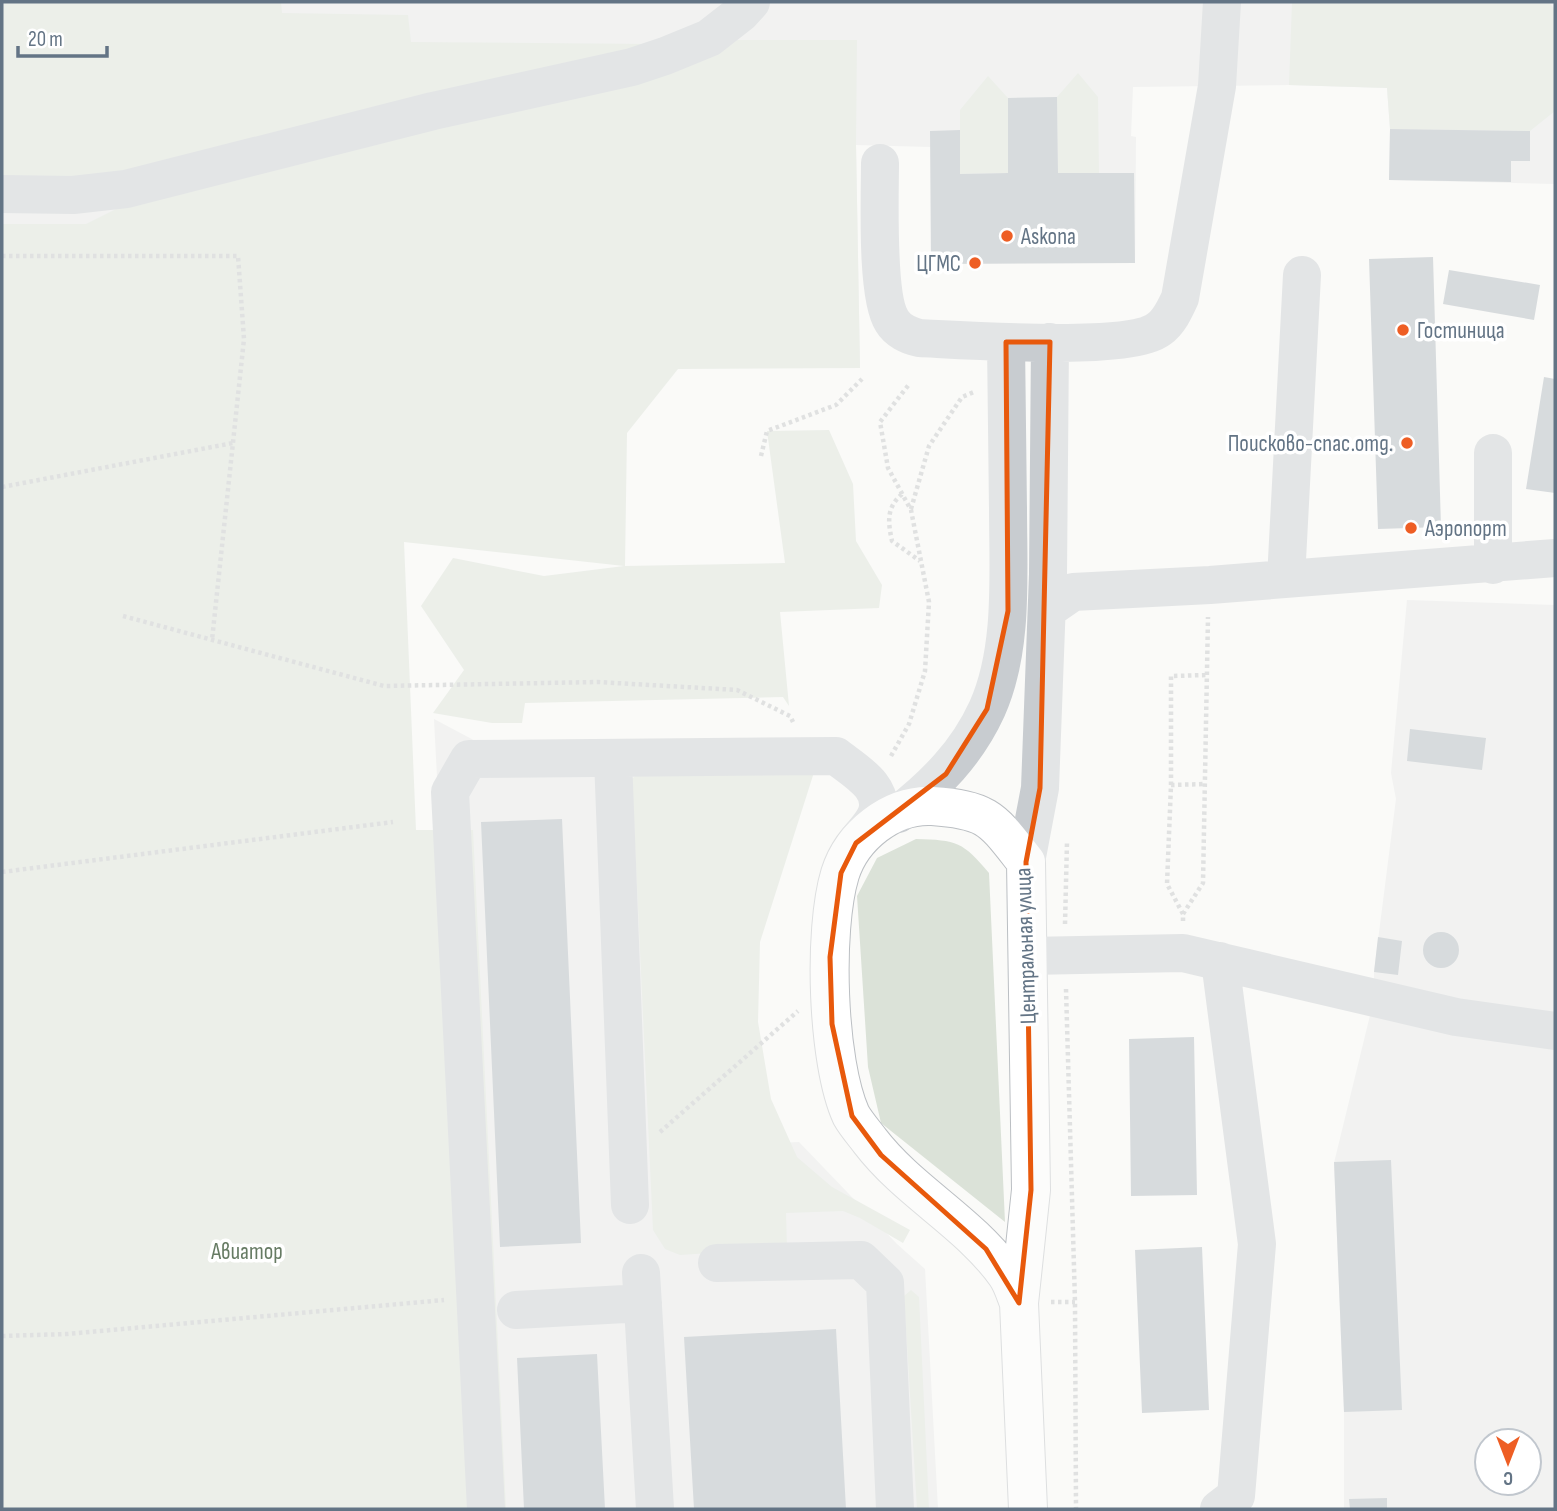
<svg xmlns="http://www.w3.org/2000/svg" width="1557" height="1511" viewBox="0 0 1557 1511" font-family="'Sofia Sans Condensed',sans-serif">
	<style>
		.built { fill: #e8e9e9; fill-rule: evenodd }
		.green { fill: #dbe2d8 }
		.building { fill: #aeb6bd }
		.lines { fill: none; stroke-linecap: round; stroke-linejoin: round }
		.major-casing { stroke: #bbbfc3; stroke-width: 40 }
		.path { stroke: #c1c4c6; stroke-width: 4.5; stroke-dasharray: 3.5 3.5; stroke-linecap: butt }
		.minor { stroke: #c8ccd0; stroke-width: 38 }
		.major { stroke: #fff; stroke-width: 38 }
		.marked { fill: none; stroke: #e8590c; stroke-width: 5; stroke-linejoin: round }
		.poi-dot { fill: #ee5e24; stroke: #fff; stroke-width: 2.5 }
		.labels { text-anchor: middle; stroke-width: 7; stroke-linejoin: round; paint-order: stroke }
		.poi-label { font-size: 23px; fill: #637485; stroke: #fff; text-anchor: start }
		.street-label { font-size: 23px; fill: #637485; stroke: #fff }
		.park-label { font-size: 23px; fill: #667b63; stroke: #fff }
	</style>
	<rect width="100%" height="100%" fill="#fafaf8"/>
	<path class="built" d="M2 2H1555V184L1389 180 1390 129 1387 88 1289 85 1133 87 1131 136 1136 137 1135 263 931 264V147L856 145 860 368 86 224H2Z
		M1407 600 1555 605V1509H1344V1412L1334 1163 1374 999V972L1396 799 1391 773ZM1487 1441H1529V1483H1487Z
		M434 719 481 744 677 741 690 1147 799 1142 897 1244 925 1269 938 1509H475Z"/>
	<path class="green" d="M2 2H281L282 13 408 15 411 42 652 44 147 178 2 188Z
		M1292 2H1549L1555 10V111L1530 131 1390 129 1387 88 1289 85Z
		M727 40H857L856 145 860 368 678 369 627 433 625 566 785 563 767 431 829 430 853 484 856 541 882 585 879 608 780 612 789 706 783 697 525 703 522 723H492L433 713 464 670 421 606 453 558 544 576 624 566 404 542 416 830H473L506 1509H2V224H86L142 196Z
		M1078 73 1098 97 1099 173H1058L1057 97Z
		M988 76 1008 98V173L960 174V110Z
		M816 766 760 942 758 1022 771 1099 797 1157 832 1187 910 1230 903 1243 860 1218 843 1211 786 1213 787 1248 680 1255 665 1249 653 1230 632 779 643 769Z
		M916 839C957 840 963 842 989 873L1005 1222 881 1123 868 1067 857 896 877 858Z
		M911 1290 919 1297 929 1509H917L904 1296Z"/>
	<path class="building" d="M1057 97 1058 173H1134L1135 263 931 264 930 131 960 130V174L1008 173V98Z
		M1390 129 1530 131V161H1511V182L1389 180Z
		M1433 257 1441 527 1378 529 1369 259Z
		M1449 270 1540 285 1534 320 1443 304Z
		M1544 377 1555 379V493L1526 489Z
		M1410 729 1486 738 1482 770 1407 761Z
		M562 819 581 1243 500 1247 481 822Z
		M1423 950a18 18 0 1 1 36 0a18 18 0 1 1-36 0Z
		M1378 937 1402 941 1398 975 1374 972Z
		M1194 1037 1197 1195 1131 1196 1129 1039Z
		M1391 1160 1402 1410 1344 1412 1334 1162Z
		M1202 1247 1209 1410 1142 1413 1135 1250Z
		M836 1329 846 1509H694L684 1337Z
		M597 1354 605 1509H524L517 1358Z
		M1387 1498V1509H1350L1349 1499Z"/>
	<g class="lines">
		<defs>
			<path id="major" d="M1019 1303C1015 1293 1012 1282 1006 1274 969 1222 909 1192 870 1141 864 1133 856 1124 851 1115 827 1062 823 930 840 874 852 836 891 804 932 806 989 810 992 819 1026 862L1031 1190 1019 1303 1028 1509"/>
		</defs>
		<use href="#major" class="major-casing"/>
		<path class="path" d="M2 256H238L244 339 212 640
			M761 456 767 431 836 405 862 379
			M2 487 233 443
			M902 494C886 508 888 522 892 541L920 561
			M911 509 929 446 962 397 974 392
			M123 616 384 686 598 682 737 690 790 716 793 722
			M891 756 909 724 925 671 929 602 911 510 888 468 880 422 910 383
			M1171 785 1206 784
			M2 872 393 822
			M1183 914 1167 884 1171 785V676L1207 675
			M1183 921V914L1203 883 1208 617
			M1065 924 1067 842
			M1066 989 1075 1302 1076 1509
			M660 1132 798 1011
			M1051 1302H1075
			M2 1336 67 1334 444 1300"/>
		<path class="minor" d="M880 163C880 196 876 297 892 321 898 331 908 335 919 338 963 340 1129 352 1159 329 1169 322 1175 309 1180 298L1217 86 1222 2
			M2 194 73 195 126 189 433 111 632 67 665 56 709 38 741 13 751 2
			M1493 453V565
			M1286 579 1302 275
			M1047 610 1073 592 1210 585 1555 558
			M613 758 630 1205
			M898 814C935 785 967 753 987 709 1014 649 1008 573 1008 508 1007 453 1007 398 1006 342
			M1026 862 1040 788 1048 574 1050 342
			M1028 956 1183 953 1456 1017 1555 1031
			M717 1263 861 1260 885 1283 895 1509
			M641 1273 655 1509
			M516 1310 643 1303
			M486 1509 450 792 469 759 836 756C855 771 887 788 876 815 872 825 862 834 856 843
			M1219 1509 1236 1496 1257 1244 1220 961"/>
		<use href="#major" class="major"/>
	</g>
	<path d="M0 0H1557V1511H0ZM1006 342H1050L1040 788 1026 862 1031 1190 1019 1303 986 1249 881 1155 852 1116 832 1024 830 957 841 873 856 843 946 774 987 709 1008 611Z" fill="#fafaf8" fill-opacity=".55" fill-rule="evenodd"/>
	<path class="marked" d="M1006 342H1050L1040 788 1026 862 1031 1190 1019 1303 986 1249 881 1155 852 1116 832 1024 830 957 841 873 856 843 946 774 987 709 1008 611Z"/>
	<g class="poi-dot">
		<circle cx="1007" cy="236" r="7"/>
		<circle cx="975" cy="263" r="7"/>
		<circle cx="1403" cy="330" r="7"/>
		<circle cx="1407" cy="443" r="7"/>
		<circle cx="1411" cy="528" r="7"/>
	</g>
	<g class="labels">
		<g class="poi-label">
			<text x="1021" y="244">Askona</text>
			<text x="961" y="271" text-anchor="end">ЦГМС</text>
			<text x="1417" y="338">Гостиница</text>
			<text x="1393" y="451" text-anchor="end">Поисково-спас.отд.</text>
			<text x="1425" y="536">Аэропорт</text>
		</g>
		<g class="street-label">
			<text transform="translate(1025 946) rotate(-92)" y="8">Центральная улица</text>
		</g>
		<g class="park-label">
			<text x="247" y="1259">Авиатор</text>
		</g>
	</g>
	<rect width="1557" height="1511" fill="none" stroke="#637485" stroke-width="7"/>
	<g transform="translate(1508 1462) rotate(180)"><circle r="33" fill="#ffffff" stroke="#c1c7ce" stroke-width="2"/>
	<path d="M0-5L12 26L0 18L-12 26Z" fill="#ee5e24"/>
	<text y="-10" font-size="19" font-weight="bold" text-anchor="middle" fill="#637485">С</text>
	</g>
	<path d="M18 46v10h89v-10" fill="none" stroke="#637485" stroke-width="3.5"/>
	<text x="28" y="46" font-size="21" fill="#637485" stroke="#ffffff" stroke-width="5" paint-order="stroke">20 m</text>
</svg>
